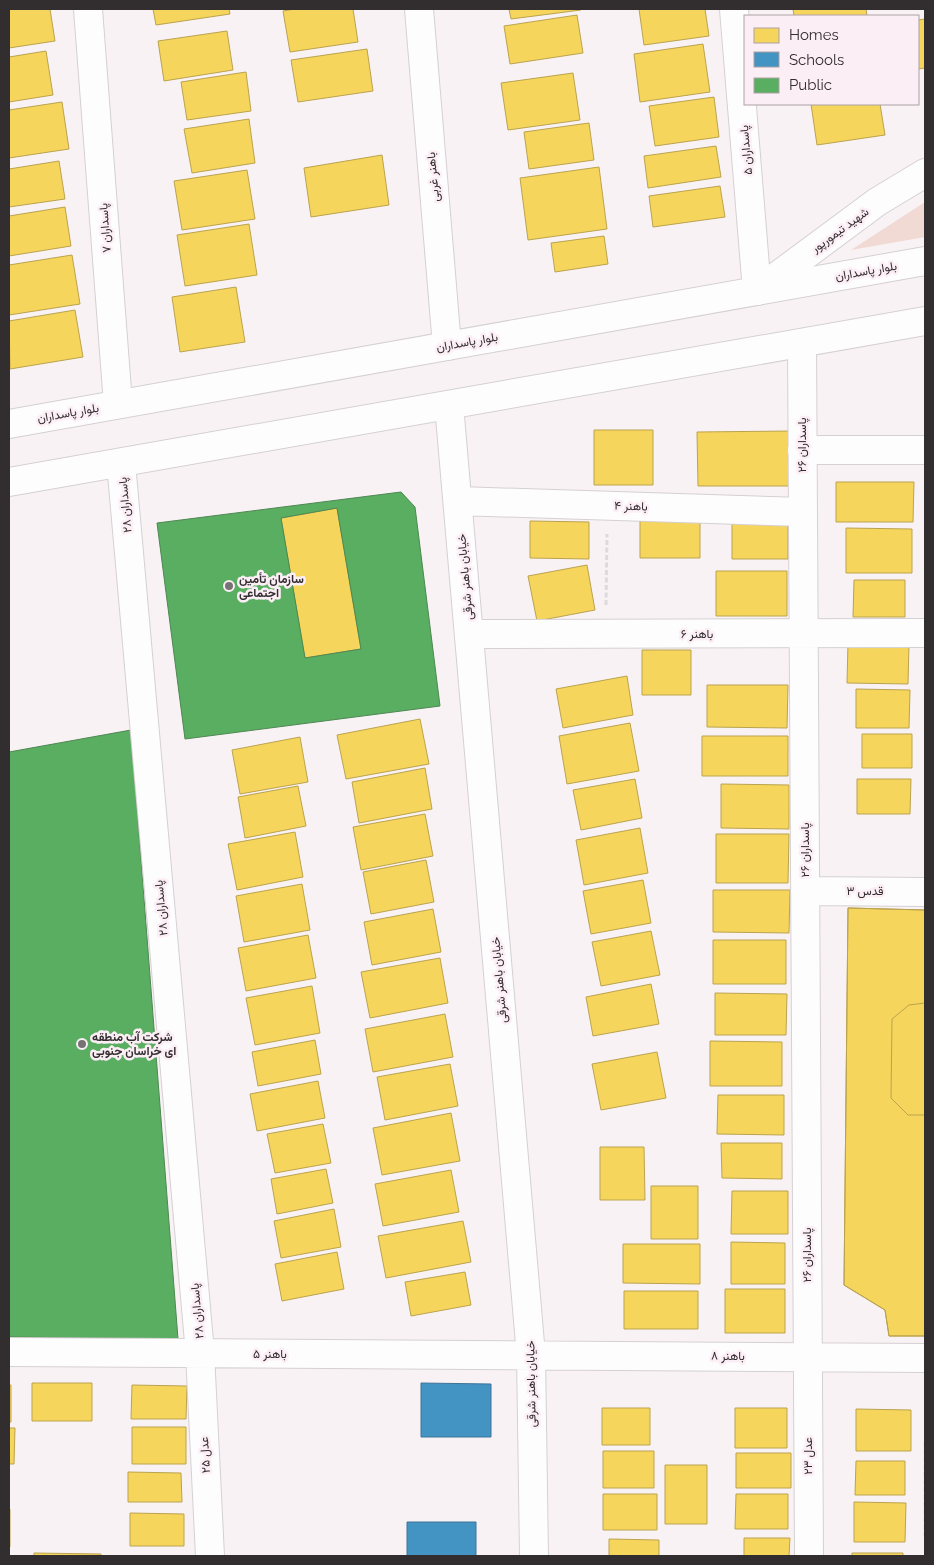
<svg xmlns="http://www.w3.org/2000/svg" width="934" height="1565" viewBox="0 0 934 1565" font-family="Raleway,Vazirmatn,sans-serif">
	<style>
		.green { fill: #f1d9d4 }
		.homes { fill: #f6d55c; stroke: #bba34e }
		.schools { fill: #4393c3; stroke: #3e7497 }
		.public { fill: #5aae61; stroke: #4e8752; fill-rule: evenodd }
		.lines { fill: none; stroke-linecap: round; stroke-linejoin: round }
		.minor-casing { stroke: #d5d0d2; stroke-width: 30 }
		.major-casing { stroke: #d5d0d2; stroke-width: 30 }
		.path { stroke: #dddadc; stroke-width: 3; stroke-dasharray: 5 2.5; stroke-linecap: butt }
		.minor { stroke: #fefdfe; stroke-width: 28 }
		.major { stroke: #fefdfe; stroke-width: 28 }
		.poi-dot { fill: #777274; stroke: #fceef5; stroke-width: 2 }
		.labels { text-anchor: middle; stroke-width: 5; stroke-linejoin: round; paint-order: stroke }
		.street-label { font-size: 12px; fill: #322d2f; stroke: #fceef5 }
		.poi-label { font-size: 12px; font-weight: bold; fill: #322d2f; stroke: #fceef5; text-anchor: start }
	</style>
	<rect width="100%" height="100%" fill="#f8f2f5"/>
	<path class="green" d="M925 202V237L851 250Z"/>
	<path class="homes" d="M9 9H50L55 41 9 48Z
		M153 9H229L230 14 156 25Z
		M295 9H353L358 42 290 52 283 11Z
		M509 9H581V10L511 19Z
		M639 9H705L709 36 644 45Z
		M793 9H866L867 16H794Z
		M577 15 583 53 510 64 504 26Z
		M925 19V68L918 69V20Z
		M227 31 233 70 164 81 158 41Z
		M703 44 710 92 640 102 634 54Z
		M367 49 373 91 298 102 291 60Z
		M46 51 53 95 9 102V57Z
		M246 72 251 111 187 120 181 82Z
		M573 73 580 120 508 130 501 83Z
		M714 97 719 137 655 146 649 106Z
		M62 102 69 149 9 158V110Z
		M811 104H880L885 135 817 145Z
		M249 119 255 163 192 173 184 129Z
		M589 123 594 160 529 169 524 132Z
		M716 146 721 177 648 188 644 156Z
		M382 155 389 205 311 217 304 168Z
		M59 161 65 199 9 207V169Z
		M599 167 607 229 528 240 520 178Z
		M247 170 255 219 182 230 174 181Z
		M720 186 725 217 653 227 649 196Z
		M65 207 71 246 9 256V216Z
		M249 224 257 275 185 286 177 235Z
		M604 236 608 264 555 272 551 243Z
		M72 255 80 304 9 315V265Z
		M236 287 245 342 180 352 172 297Z
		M75 310 83 357 10 369 9 321Z
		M594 430H653V485H594Z
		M791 431V486H698L697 432Z
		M836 482H914L913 522H836Z
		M337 508 361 649 305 658 281 518Z
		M640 519H700V558H640Z
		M732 519 788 520V559H732Z
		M530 521 589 522V559L530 558Z
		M846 528 912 529V573H846Z
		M587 565 595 610 537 621 528 576Z
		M716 571H787V616H716Z
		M854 580H905V617H853Z
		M848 643 909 644 908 684 847 683Z
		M642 650H691V695H642Z
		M627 676 633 715 563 728 556 689Z
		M707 685H788L787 728 707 727Z
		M856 689 910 690 909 728H856Z
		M420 719 429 764 346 779 337 735Z
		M630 723 639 771 567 784 559 736Z
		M862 734H912V768H862Z
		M702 736H788V776H702Z
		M300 737 308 782 240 794 232 750Z
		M425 768 432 809 359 823 352 782Z
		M635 779 642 818 581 830 573 790Z
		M857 779H911L910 814H857Z
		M721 784 789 785V829L721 828Z
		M298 786 306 826 245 838 238 797Z
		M425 814 433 856 361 870 353 827Z
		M640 828 648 873 584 885 576 840Z
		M295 832 303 877 237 890 228 844Z
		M716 834H789L788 883H716Z
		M426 860 434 902 371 914 363 872Z
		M643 880 651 923 591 934 583 891Z
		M302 884 310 930 244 942 236 896Z
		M713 890H790L789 933 713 932Z
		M848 908 925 910V1003L909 1005 892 1019 891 1098 908 1115H925V1336H889L885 1310 844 1285Z
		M848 908 925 910V1336H889L885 1310 844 1285Z
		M433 909 441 952 372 965 364 922Z
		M651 931 660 975 601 986 592 942Z
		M308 935 316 978 246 991 238 948Z
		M713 940H786V984H713Z
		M440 958 448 1003 370 1018 361 972Z
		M651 984 659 1024 593 1036 586 997Z
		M312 986 320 1033 255 1045 246 998Z
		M715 993 787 994 786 1035H715Z
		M445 1014 453 1057 373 1072 365 1029Z
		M315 1040 321 1074 258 1086 252 1052Z
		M710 1041 782 1042V1086H710Z
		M657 1052 666 1098 601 1110 592 1064Z
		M450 1064 458 1106 385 1120 377 1077Z
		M318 1081 325 1118 257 1131 250 1094Z
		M718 1095H784V1135L717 1134Z
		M451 1113 460 1161 382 1175 373 1128Z
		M323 1124 331 1163 275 1173 267 1134Z
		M721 1143H782V1179L722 1178Z
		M600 1147H644L645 1200H600Z
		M326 1169 333 1203 277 1214 271 1179Z
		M451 1170 459 1212 383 1226 375 1184Z
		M651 1186H698V1239H651Z
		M732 1191H788V1234H731Z
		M334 1209 341 1247 281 1258 274 1221Z
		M463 1221 471 1262 386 1278 378 1236Z
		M731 1242 785 1243V1284H731Z
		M623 1244H700V1284L623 1283Z
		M337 1252 344 1289 282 1301 275 1264Z
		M465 1272 471 1305 411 1316 405 1282Z
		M725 1289H785V1333H725Z
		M624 1291H698V1329H624Z
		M32 1383H92V1421H32Z
		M9 1385H11V1422H9Z
		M132 1385 187 1386 186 1419H131Z
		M602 1408H650V1445H602Z
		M735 1408H787V1448H735Z
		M856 1409 911 1410V1451H856Z
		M132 1427H186V1464H132Z
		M9 1428H15L14 1464H9Z
		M603 1451H654V1488H603Z
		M736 1453H791V1488H736Z
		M856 1461H905V1495H855Z
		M665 1465H707V1524H665Z
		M128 1472 181 1473 182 1502H128Z
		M603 1494H657V1530H603Z
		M736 1494H788V1529H735Z
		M854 1502 906 1503 905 1542H854Z
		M9 1509H10V1547H9Z
		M130 1513 184 1514V1546H130Z
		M744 1538H790L789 1556H744Z
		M609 1539 659 1540V1556H609Z
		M34 1553 101 1554V1556H34Z
		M852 1553H903V1556H852Z"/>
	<path class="schools" d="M421 1383 491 1384V1437H421Z
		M407 1522H476V1556H407Z"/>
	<path class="public" d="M401 492 415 507 440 706 185 739 157 523ZM337 508 361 649 305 658 281 518Z
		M131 730 178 1339 9 1337V752Z"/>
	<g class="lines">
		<defs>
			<path id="minor" d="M88 9 118 404
				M419 9 447 346
				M734 9 757 291
				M757 291 877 202 925 173
				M802 343 809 1556
				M449 405 531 1355 534 1556
				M802 450H925
				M121 463 200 1353 210 1556
				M458 501 803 512
				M470 634 925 633
				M805 891 925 892
				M9 1352 925 1358"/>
			<path id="major" d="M9 424 925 261
				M9 482 925 321"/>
		</defs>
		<use href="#minor" class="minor-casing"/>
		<use href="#major" class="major-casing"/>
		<path class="path" d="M606 605 607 534
			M925 1442V1536"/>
		<use href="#minor" class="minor"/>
		<use href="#major" class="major"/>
	</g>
	<g class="poi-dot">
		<circle cx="229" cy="586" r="5"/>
		<circle cx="82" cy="1044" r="5"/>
	</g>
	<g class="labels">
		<g class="street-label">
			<text transform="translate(746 150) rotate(-95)" y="4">پاسداران ۵</text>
			<text transform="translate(433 177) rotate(-95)" y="4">باهنر غربی</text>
			<text transform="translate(105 228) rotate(-94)" y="4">پاسداران ۷</text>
			<text transform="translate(840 230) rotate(-36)" y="4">شهید تیمورپور</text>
			<text transform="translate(866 271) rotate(-10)" y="4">بلوار پاسداران</text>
			<text transform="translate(467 342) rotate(-10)" y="4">بلوار پاسداران</text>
			<text transform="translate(68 413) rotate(-10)" y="4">بلوار پاسداران</text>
			<text transform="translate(802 445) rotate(-90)" y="4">پاسداران ۲۶</text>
			<text transform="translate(125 505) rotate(-95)" y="4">پاسداران ۲۸</text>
			<text transform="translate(631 506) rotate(2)" y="4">باهنر ۴</text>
			<text transform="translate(465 577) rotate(-95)" y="4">خیابان باهنر شرقی</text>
			<text x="697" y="638">باهنر ۶</text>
			<text transform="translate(805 850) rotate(-90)" y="4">پاسداران ۲۶</text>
			<text x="865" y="895">قدس ۳</text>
			<text transform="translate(161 908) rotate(-95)" y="4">پاسداران ۲۸</text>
			<text transform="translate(499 980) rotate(-95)" y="4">خیابان باهنر شرقی</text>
			<text transform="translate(807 1255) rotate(-90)" y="4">پاسداران ۲۶</text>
			<text transform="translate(197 1311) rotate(-95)" y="4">پاسداران ۲۸</text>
			<text x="270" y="1358">باهنر ۵</text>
			<text x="728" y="1360">باهنر ۸</text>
			<text transform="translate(531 1384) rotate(-91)" y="4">خیابان باهنر شرقی</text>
			<text transform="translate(205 1455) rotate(-93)" y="4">عدل ۲۵</text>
			<text transform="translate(808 1456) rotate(-90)" y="4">عدل ۲۳</text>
		</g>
		<g class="poi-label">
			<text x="239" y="583">سازمان تأمین<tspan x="239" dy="14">اجتماعی</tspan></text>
			<text x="92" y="1041">شرکت آب منطقه<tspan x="92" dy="14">ای خراسان جنوبی</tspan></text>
		</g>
	</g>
	<rect width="934" height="1565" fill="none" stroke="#322d2f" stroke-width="20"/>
	<rect x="744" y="15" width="175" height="90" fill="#fceef5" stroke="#aba1a6"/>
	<rect x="754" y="28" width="25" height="15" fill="#f6d55c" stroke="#aba1a6"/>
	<text x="789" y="40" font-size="15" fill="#322d2f">Homes</text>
	<rect x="754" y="52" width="25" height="15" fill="#4393c3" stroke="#aba1a6"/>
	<text x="789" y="65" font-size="15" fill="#322d2f">Schools</text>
	<rect x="754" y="78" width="25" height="15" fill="#5aae61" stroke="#aba1a6"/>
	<text x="789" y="90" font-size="15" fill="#322d2f">Public</text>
</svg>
